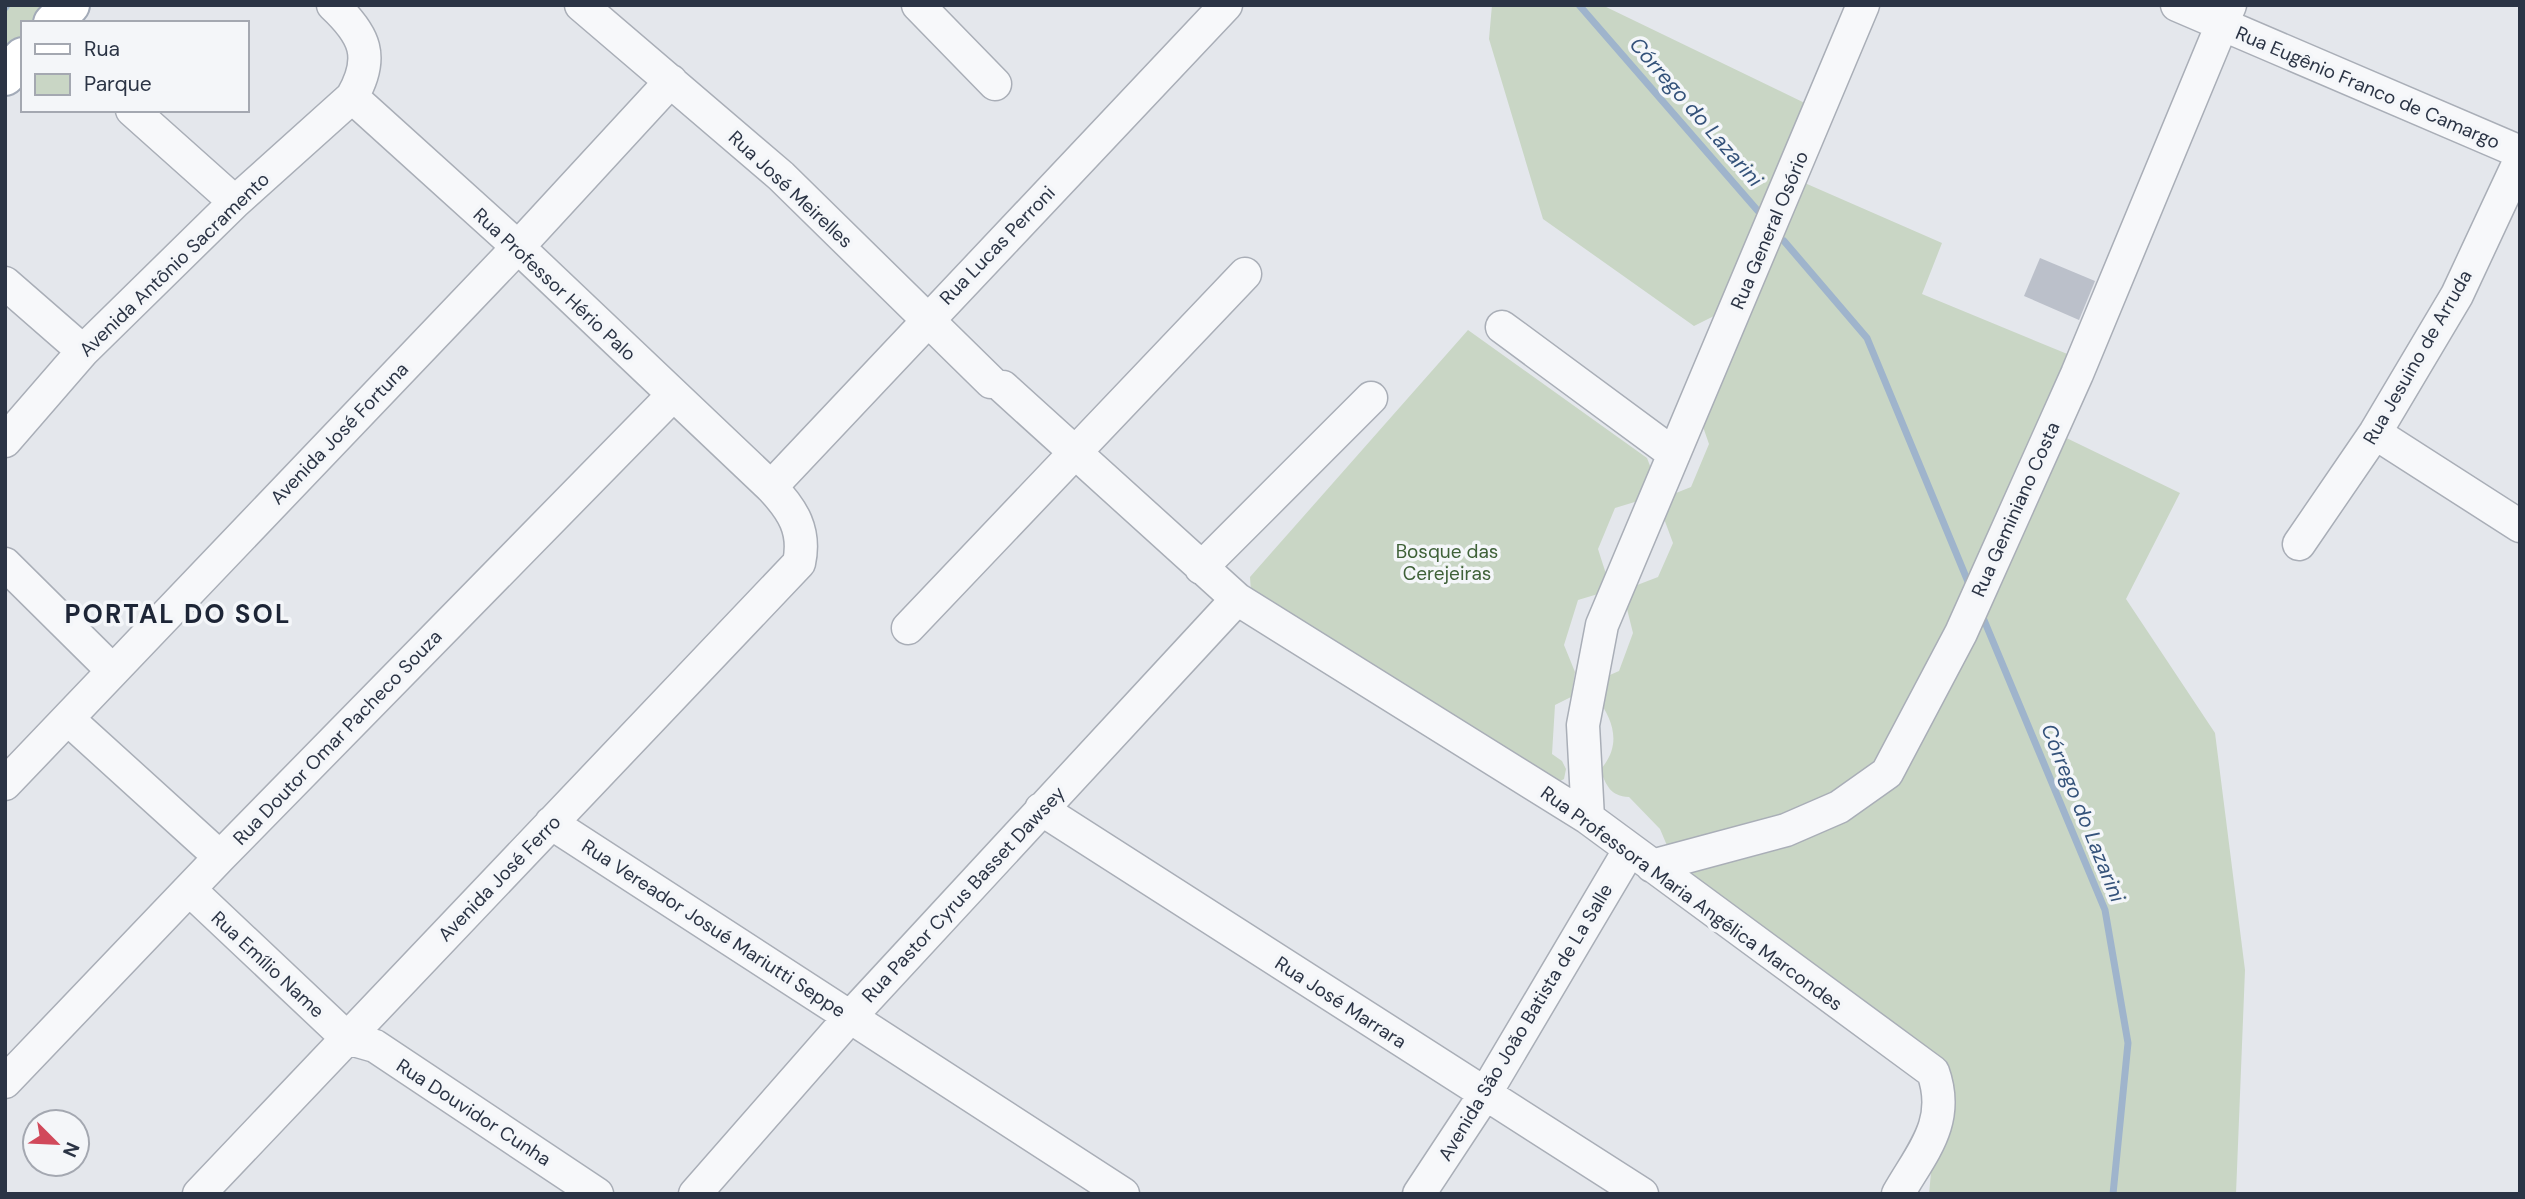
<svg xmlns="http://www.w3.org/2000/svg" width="2525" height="1199" viewBox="0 0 2525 1199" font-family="'DM Sans',sans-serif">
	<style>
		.green { fill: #c9d6c5 }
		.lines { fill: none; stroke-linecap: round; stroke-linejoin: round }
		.stream { stroke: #9fb4cc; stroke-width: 7 }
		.building { fill: #bbc0ca }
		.minor-casing { stroke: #a9aeb7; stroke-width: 35 }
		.major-casing { stroke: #a3abb8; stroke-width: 42 }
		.minor { stroke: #f7f8fa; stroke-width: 32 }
		.major { stroke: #fff; stroke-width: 38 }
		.labels { text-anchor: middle; stroke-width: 7; stroke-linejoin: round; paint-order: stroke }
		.street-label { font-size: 19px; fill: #2b3445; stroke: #f4f6f9 }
		.park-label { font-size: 19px; fill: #3f6138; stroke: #f4f6f9 }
		.water-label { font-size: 21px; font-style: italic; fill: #34527a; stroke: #f4f6f9 }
		.district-label { font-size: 26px; font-weight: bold; letter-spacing: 2px; fill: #1d2536; stroke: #f4f6f9 }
	</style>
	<rect width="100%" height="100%" fill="#e4e7ec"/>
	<path class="green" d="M5 5H55L39 23H23V41L5 60Z
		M1492 5H1602L1815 108 1726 310 1694 326 1543 219 1489 39Z
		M1791 177 1942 243 1922 294 2082 360 2052 431 2180 493 2126 599 2215 733 2245 970 2236 1194H1929L1939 1087 1661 881 1724 862 1687 870 1671 855 1660 829 1629 797C1610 796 1607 786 1600 770 1622 746 1614 721 1597 698L1603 678 1619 671 1633 633 1626 605 1632 587 1658 577 1673 543 1663 516 1666 497 1691 487 1709 444 1702 424Z
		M1468 330 1647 458 1652 471 1638 501 1615 508 1598 549 1606 574 1598 594 1578 600 1564 645 1575 672 1571 697 1555 705 1552 754 1562 761 1566 769 1564 779 1549 787 1251 592 1250 577Z"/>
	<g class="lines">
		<path class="stream" d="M1579 5 1758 211
			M5 8 7 5
			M1784 241 1867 338 1971 589
			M1984 620 2105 910 2128 1043 2113 1194"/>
	</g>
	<path class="building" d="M2040 258 2095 281 2079 320 2024 296Z"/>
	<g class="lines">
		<defs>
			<path id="minor" d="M581 5 781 176 991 382
				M918 5 995 84
				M2177 5 2520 152
				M132 110 235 202
				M5 283 83 351
				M1502 327 1674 454
				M1003 387 1237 599 1588 818 1933 1072C1951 1122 1922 1152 1898 1194
				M2375 433 2520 526
				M5 441 83 351 235 202 352 97
				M771 487 1226 5
				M2299 544 2375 433 2457 295 2520 160
				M5 564 112 670
				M1201 568 1371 398
				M908 628 1245 274
				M68 719 220 857
				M5 784 518 247 671 81
				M1041 809 1642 1194
				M1588 818 1583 725 1602 625 1863 5
				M551 823 1123 1194
				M1652 866 1786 830 1839 807 1887 773 1961 633 2077 374 2230 5
				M190 890 347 1038 375 1046 597 1194
				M5 1082 220 857 673 395
				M199 1194 799 563C806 531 793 510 771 487L518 247 352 97C375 57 365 35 333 5
				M695 1194 851 1016 1237 599
				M1419 1194 1485 1094 1630 849"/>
			<path id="major" d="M53 23 70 5
				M5 76 23 57"/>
		</defs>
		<use href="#minor" class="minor-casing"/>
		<use href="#major" class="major-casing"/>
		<use href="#minor" class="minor"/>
		<use href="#major" class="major"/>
	</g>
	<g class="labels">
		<g class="street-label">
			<text transform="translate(2368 87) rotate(23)" y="7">Rua Eugênio Franco de Camargo</text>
			<text transform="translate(791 189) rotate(43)" y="7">Rua José Meirelles</text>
			<text transform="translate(1769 230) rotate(-67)" y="7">Rua General Osório</text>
			<text transform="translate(997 245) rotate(-46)" y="7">Rua Lucas Perroni</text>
			<text transform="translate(174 264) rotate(-44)" y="7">Avenida Antônio Sacramento</text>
			<text transform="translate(555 284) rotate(43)" y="7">Rua Professor Hério Palo</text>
			<text transform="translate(2417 357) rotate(-60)" y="7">Rua Jesuino de Arruda</text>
			<text transform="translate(339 433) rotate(-46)" y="7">Avenida José Fortuna</text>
			<text transform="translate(2015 509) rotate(-66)" y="7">Rua Geminiano Costa</text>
			<text transform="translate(337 737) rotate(-46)" y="7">Rua Doutor Omar Pacheco Souza</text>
			<text transform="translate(499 878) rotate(-46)" y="7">Avenida José Ferro</text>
			<text transform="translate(963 894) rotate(-47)" y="7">Rua Pastor Cyrus Basset Dawsey</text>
			<text transform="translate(1692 898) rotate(36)" y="7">Rua Professora Maria Angélica Marcondes</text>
			<text transform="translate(714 928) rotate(33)" y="7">Rua Vereador Josué Mariutti Seppe</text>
			<text transform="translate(268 964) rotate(43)" y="7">Rua Emílio Name</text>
			<text transform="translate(1341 1002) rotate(33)" y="7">Rua José Marrara</text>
			<text transform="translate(1525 1022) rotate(-59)" y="7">Avenida São João Batista de La Salle</text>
			<text transform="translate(474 1112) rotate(33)" y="7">Rua Douvidor Cunha</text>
		</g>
		<g class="park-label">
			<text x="1447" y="558">Bosque das<tspan x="1447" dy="22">Cerejeiras</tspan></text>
		</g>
		<g class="water-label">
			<text transform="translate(1696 112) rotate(49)" y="7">Córrego do Lazarini</text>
			<text transform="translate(2083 813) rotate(68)" y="7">Córrego do Lazarini</text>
		</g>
		<g class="district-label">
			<text x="178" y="623">PORTAL DO SOL</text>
		</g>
	</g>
	<rect width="2525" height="1199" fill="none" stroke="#2b3445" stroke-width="14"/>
	<rect x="21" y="21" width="228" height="91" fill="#f4f6f9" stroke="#a4a8b1" stroke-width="2"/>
	<rect x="35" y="44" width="35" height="10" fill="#ffffff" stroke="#a4a8b1" stroke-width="2"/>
	<text x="84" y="56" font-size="21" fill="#2b3445">Rua</text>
	<rect x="35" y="74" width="35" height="21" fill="#c9d6c5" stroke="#a4a8b1" stroke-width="2"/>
	<text x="84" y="91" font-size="21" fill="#2b3445">Parque</text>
	<g transform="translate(56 1143) rotate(114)"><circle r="33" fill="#f4f6f9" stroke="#a4a8b1" stroke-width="2"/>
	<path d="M0-5L12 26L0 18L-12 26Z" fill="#d1495b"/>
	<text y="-10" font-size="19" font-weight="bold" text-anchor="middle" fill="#2b3445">N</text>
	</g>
</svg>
